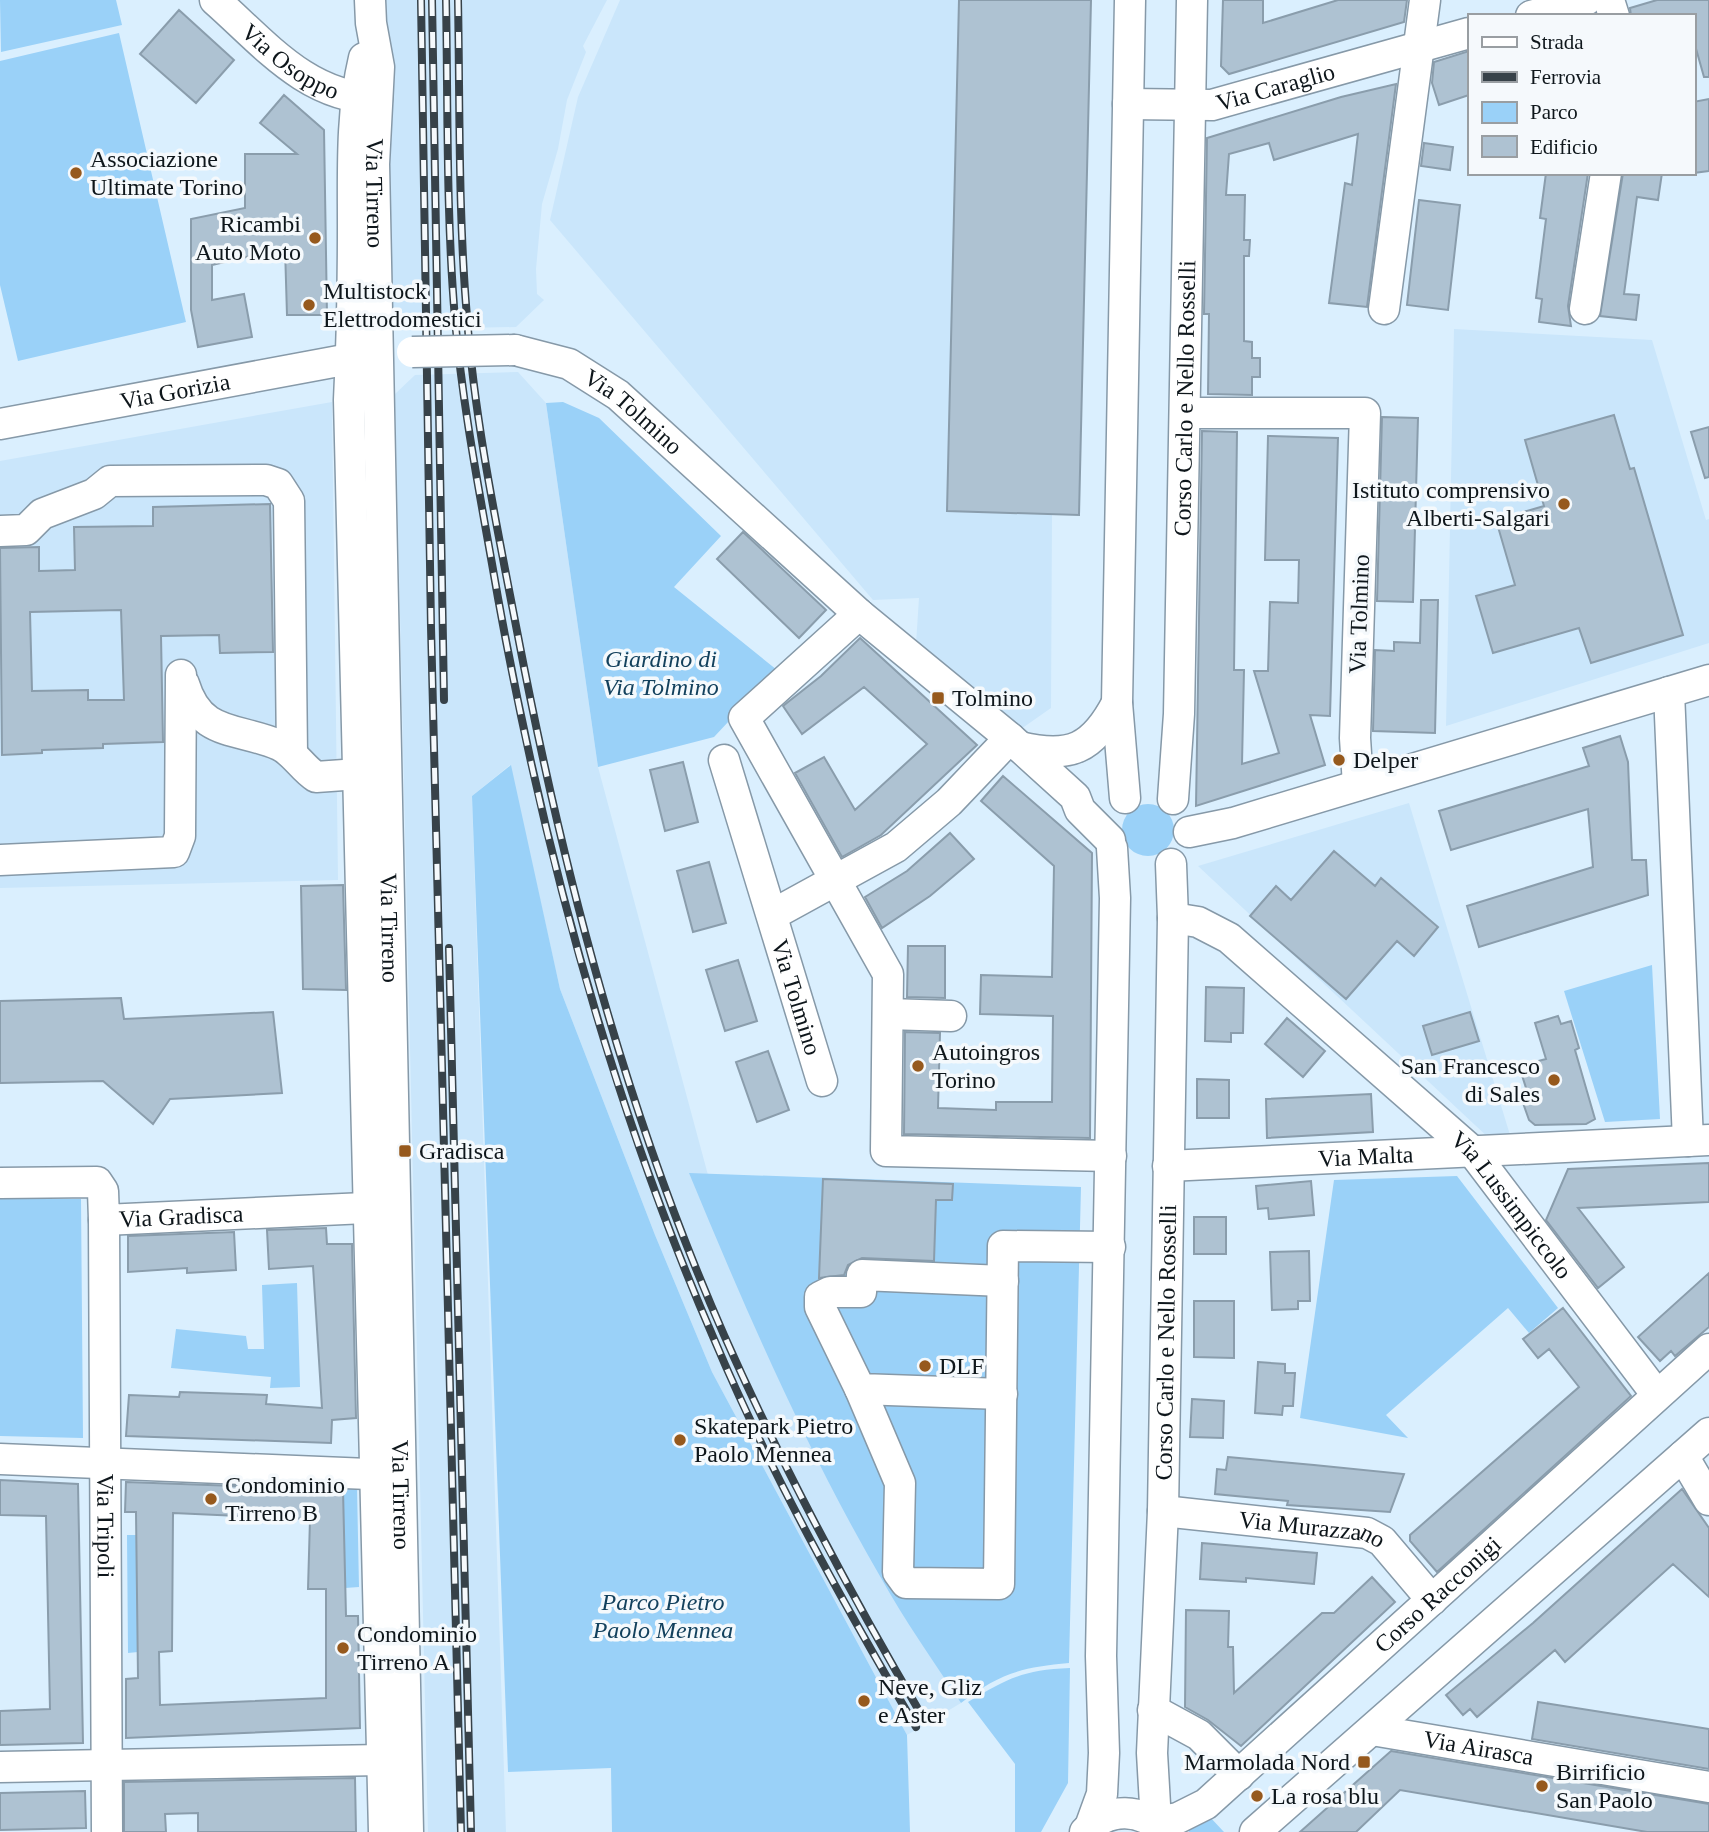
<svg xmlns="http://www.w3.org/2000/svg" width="1709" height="1832" viewBox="0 0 1709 1832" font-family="'Times New Roman',serif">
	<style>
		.built { fill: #cae6fb }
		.green { fill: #9ad1f8 }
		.building { fill: #aec2d2; stroke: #8a9dac; stroke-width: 2; fill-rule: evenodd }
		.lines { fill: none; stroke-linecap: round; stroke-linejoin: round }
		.minor-casing { stroke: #8699a8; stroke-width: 33 }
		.minor { stroke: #fff; stroke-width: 30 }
		.rail-casing { stroke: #374249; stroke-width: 8 }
		.rail { stroke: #f5f9fc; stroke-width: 5; stroke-dasharray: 16; stroke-linecap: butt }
		.minor-bridge-casing { stroke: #8699a8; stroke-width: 33; stroke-linecap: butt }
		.minor-bridge { stroke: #fff; stroke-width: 30 }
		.poi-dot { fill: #96591d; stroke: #f5f9fc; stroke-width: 2.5 }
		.labels { text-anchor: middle; stroke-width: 7; stroke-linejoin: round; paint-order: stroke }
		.street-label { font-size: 24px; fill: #0e161b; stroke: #f5f9fc }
		.poi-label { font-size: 24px; fill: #0e161b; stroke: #f5f9fc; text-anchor: start }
		.park-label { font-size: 24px; font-style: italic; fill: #13415d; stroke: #f5f9fc }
	</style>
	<rect width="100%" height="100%" fill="#daeffe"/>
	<path class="built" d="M383 0H607L583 46 586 52 567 100 558 149 542 204 536 269 537 294 544 300 516 327 411 329 387 304Z
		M620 0H1091L1052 515 1051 708 1021 729 916 644 919 598 873 600 550 220 578 97Z
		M1454 329 1652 340 1706 520 1709 519V643L1446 726Z
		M518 372 546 403 598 767 708 1175 690 1174 881 1578 961 1703 907 1735 712 1372 655 1235 560 989 510 765 472 796 506 1832H428L395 394 415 375Z
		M332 402 338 880 0 888V461Z
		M1409 803 1510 1135 1491 1140 1198 866Z"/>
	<path class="green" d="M0 0H116L122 25 1 52Z
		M119 33 186 322 18 361 0 285V61Z
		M563 402 599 418 721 536 674 587 777 670 714 737 598 767 546 403Z
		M511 765 560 989 655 1235 712 1372 907 1735 910 1832H612L611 1768 508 1772 472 796Z
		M1122 830a26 26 0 1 1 52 0a26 26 0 1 1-52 0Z
		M1652 965 1660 1119 1605 1122 1564 991Z
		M689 1173 1081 1187 1069 1663C1022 1667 998 1674 961 1703 934 1662 905 1621 881 1578 806 1449 746 1311 689 1173Z
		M1457 1176 1558 1308 1529 1333 1508 1308 1386 1415 1408 1438 1300 1418 1334 1180Z
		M0 1199H81L83 1438 0 1436Z
		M297 1283 300 1387 270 1388 271 1377 171 1368 176 1329 246 1336 248 1349H264L262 1285Z
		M343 1487H357L359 1587 345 1588Z
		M127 1535H137L138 1652 128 1653Z
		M1070 1668 1068 1783 1041 1832H1015V1764L968 1702C1008 1678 1023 1670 1070 1668Z
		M1209 1816 1224 1832H1189L1188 1830Z"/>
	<path class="building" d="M959 0H1091L1079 515 947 511Z
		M1223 0H1263V23L1338 0H1407L1404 22 1229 74 1221 66Z
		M1657 0H1709V77H1704L1693 38V16H1631L1630 8Z
		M179 10 234 60 196 103 140 54Z
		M1469 51V95L1439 105 1432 83 1434 62Z
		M1396 84 1367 307 1329 303 1345 183 1352 185 1358 134 1274 160 1269 143 1229 154 1226 195H1245L1244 240H1250L1249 256H1244V341L1252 342V358H1260V377H1252V395L1208 394 1209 314H1204L1207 138 1341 97Z
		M284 95 324 130 327 315H287L285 248 212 265V300L244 294 252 337 198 347 191 310V219L245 208V154H297L260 123Z
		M1709 99V171L1693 173V102Z
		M1424 143 1453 147 1450 170 1421 166Z
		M1546 173H1588L1568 306 1571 326 1539 322 1542 299 1536 298 1546 219 1540 218Z
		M1623 173H1662L1658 200 1637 197 1624 294 1639 295 1636 320 1600 316Z
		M1419 200 1460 205 1448 310 1407 305Z
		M1614 415 1630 469 1634 468 1683 635 1591 663 1579 628 1493 653 1476 596 1515 585 1496 520 1544 506 1525 440Z
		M1382 417 1418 418 1413 602 1377 601Z
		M1709 427V477L1705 478 1691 432Z
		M1202 431 1237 432 1234 670H1244L1242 764 1279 753 1254 671H1268L1270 602 1298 603 1299 560H1265L1268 436 1338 438 1330 716 1310 715 1325 765 1196 806Z
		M270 504 273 652 220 653 219 635 161 636 163 742 103 744V748L42 750V753L2 755 0 548 39 547V571L75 570 74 527 153 526V507ZM121 610 124 700H88V690L32 691 30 612Z
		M743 532 826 610 799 638 717 559Z
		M1421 600H1438L1435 733 1373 731 1375 650 1394 651V642L1420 643Z
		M860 638 977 745 881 835 842 857 795 773 824 757 855 810 927 744 864 687 802 734 783 706 821 676Z
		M1620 736 1628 762 1632 860H1646L1648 895 1479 947 1467 906 1593 867 1588 809 1451 850 1439 811 1589 766 1583 748Z
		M683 762 698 822 665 831 650 770Z
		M1003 776 1092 853 1090 1138 904 1134 905 1032 940 1033 938 1108 996 1110V1102H1052L1053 1016 980 1014 981 975 1052 977 1054 866 981 801Z
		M950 833 974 859 930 896 882 928 865 897 907 871Z
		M1334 851 1375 886 1381 878 1438 927 1414 956 1397 941 1346 999 1250 916 1276 886 1291 900Z
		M709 862 726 923 693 932 677 871Z
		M343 885 346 990 303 989 301 886Z
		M908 946H945V998L907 997Z
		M738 960 757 1021 725 1031 706 970Z
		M1206 987 1244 988 1243 1033H1231V1042L1205 1041Z
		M121 998 124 1019 273 1012 282 1093 170 1099 153 1124 103 1081 0 1083V1001Z
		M1470 1012 1479 1041 1432 1055 1423 1026Z
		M1558 1016 1561 1024 1571 1021 1579 1048 1575 1050 1595 1119 1586 1124 1535 1125 1529 1120 1522 1100 1527 1091 1519 1066 1546 1059 1535 1023Z
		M1287 1018 1325 1051 1303 1077 1265 1044Z
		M768 1051 789 1110 757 1122 736 1062Z
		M1197 1079 1229 1080V1118H1197Z
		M1371 1094 1373 1132 1267 1138 1266 1099Z
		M1709 1163V1202L1578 1208 1624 1267 1598 1288 1546 1220 1568 1169Z
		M823 1179 953 1184 952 1200H936L934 1261 862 1258 848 1265 844 1275 819 1278Z
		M1311 1181 1314 1215 1269 1219 1268 1208 1258 1209 1256 1186Z
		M1194 1217H1226V1254H1194Z
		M326 1228 327 1244H352L356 1418 332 1420 331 1443 126 1436 129 1395 179 1397 180 1392 267 1395 266 1404 322 1408 313 1266 269 1269 267 1230Z
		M234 1232 236 1270 187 1273V1268L128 1272V1236Z
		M1309 1251 1310 1301H1298V1309L1272 1310 1270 1252Z
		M1709 1273V1327L1675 1356 1671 1351 1660 1361 1638 1337Z
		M1194 1301H1234V1358L1194 1357Z
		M1563 1308 1631 1396 1437 1572 1410 1541V1535L1579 1387 1549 1349 1538 1358 1523 1339Z
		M1258 1362 1285 1364V1373H1295L1293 1406H1283L1282 1415 1255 1413Z
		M1192 1399 1224 1401 1223 1438 1190 1437Z
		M1228 1457 1314 1465 1404 1474 1390 1512 1287 1505 1288 1501 1215 1494 1217 1469 1226 1470Z
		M0 1480 78 1484 83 1743 0 1745V1711L50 1709 46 1516 0 1515Z
		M126 1482 343 1490 346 1616H358L360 1728 126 1738V1679L138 1678 136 1512H125ZM173 1513 310 1519 308 1589H326V1698L160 1705 159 1652 172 1651Z
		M1682 1489 1709 1528V1597L1673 1564 1565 1662 1555 1650 1477 1717 1470 1709 1463 1715 1446 1695 1533 1623Z
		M1202 1543 1317 1553 1314 1584 1246 1578V1582L1200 1579Z
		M1372 1577 1395 1602 1241 1746 1208 1720 1185 1707 1186 1610 1229 1611 1228 1647H1233L1234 1693 1322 1613H1334Z
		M1538 1702 1709 1729V1769L1532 1739Z
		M1391 1751 1709 1804V1832H1647L1400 1790 1356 1832H1300Z
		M355 1778 356 1832H198V1813L165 1814 166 1832H124V1782Z
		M85 1791 86 1828 0 1830V1793Z"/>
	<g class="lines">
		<defs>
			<g id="minor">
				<path id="s1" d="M215 0C265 44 306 97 377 99"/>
				<path id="s2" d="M370 0 371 23 379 67 374 164 408 1832"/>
				<path d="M1609 0 1614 16"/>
				<path d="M1531 16 1586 0"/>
				<path d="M364 58C351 113 353 168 353 224 353 283 352 341 349 400L384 1832"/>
				<path id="s3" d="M1128 104 1212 105 1469 33"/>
				<path d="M1384 309 1425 0"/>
				<path d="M1585 309 1606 173"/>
				<path id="s4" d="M515 350 569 364 618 395 859 614 1010 738 1075 797 1080 810 1110 840"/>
				<path d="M1186 413H1365L1355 738 1358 785"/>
				<path id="s5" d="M0 424 371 355"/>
				<path d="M0 531 26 530 42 514 94 494 110 481 266 480 278 484 289 501 292 753"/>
				<path d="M859 614 744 718 888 974 886 1151 1111 1156"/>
				<path d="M184 684C200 737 237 727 279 745 294 752 302 768 316 777L358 774"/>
				<path d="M1669 692 1688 1141"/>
				<path d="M1020 747C1070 759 1093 749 1117 703"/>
				<path id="s6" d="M724 760 822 1081"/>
				<path d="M1125 798 1117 703 1130 0"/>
				<path id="s7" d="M1173 799 1179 714 1192 0"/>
				<path d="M1189 832 1233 823 1709 680"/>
				<path d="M0 860 174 852 180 836 181 675"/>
				<path d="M772 915 896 847 949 802 1010 738"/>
				<path id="s8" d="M1173 918 1198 922 1229 938 1472 1151 1657 1395"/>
				<path d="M888 1014 951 1016"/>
				<path id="s9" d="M1168 1166 1709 1140"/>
				<path id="s10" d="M0 1183 97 1182 103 1191 104 1220 387 1207"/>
				<path id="s11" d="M104 1220 107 1832"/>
				<path d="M860 1389 900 1483 898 1572 906 1583 999 1584 1003 1246 1110 1247"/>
				<path d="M1002 1394 860 1389 820 1307V1297L830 1292H861L862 1275 1003 1281"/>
				<path d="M1683 1456 1709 1500"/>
				<path d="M0 1459 393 1475"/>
				<path id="s12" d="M1163 1511 1367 1533 1382 1541 1432 1600"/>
				<path d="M1153 1710 1199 1735 1239 1775"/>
				<path id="s13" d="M1372 1730 1709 1787"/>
				<path d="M0 1767 382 1760"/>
				<path id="s14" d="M1156 1822 1152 1753 1163 1511 1173 918 1171 864"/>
				<path id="s15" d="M1156 1822 1178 1818 1206 1804 1709 1349"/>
				<path d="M1090 1827 1102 1794 1104 1753 1101 1656 1115 898 1112 848"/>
				<path d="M1085 1832C1109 1806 1141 1808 1166 1832"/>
				<path d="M1255 1832 1709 1433"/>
			</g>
		</defs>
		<use href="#minor" class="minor-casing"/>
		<use href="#minor" class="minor"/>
		<defs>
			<path id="rail" d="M421 0 431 627 461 1832
				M432 0 444 700
				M446 0C448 106 446 213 455 319 463 412 482 505 498 598 544 852 611 1102 714 1339 771 1474 842 1601 916 1727
				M458 0C460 106 458 212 467 317 475 423 497 527 517 631 563 872 625 1110 724 1335 783 1468 851 1595 925 1721
				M449 948 471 1832"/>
		</defs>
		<use href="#rail" class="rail-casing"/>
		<use href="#rail" class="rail"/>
		<defs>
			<path id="minor-bridge" d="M412 352 515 350"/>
		</defs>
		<use href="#minor-bridge" class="minor-bridge-casing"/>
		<use href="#minor-bridge" class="minor-bridge"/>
	</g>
	<g class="poi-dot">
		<circle cx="76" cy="173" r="7"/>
		<circle cx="315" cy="238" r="7"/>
		<circle cx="309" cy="305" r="7"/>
		<circle cx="1564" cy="504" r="7"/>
		<rect x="931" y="691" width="14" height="14" rx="3.5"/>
		<circle cx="1339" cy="760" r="7"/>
		<circle cx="918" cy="1066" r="7"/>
		<circle cx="1554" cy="1080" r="7"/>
		<rect x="398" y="1144" width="14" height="14" rx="3.5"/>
		<circle cx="925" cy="1366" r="7"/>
		<circle cx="680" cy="1440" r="7"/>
		<circle cx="211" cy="1499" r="7"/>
		<circle cx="343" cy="1648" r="7"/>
		<circle cx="864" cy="1701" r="7"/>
		<rect x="1357" y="1755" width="14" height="14" rx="3.5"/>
		<circle cx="1542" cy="1786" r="7"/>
		<circle cx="1257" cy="1796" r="7"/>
	</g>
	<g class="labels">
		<g class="street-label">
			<text dy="8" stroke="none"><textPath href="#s1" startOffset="98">Via Osoppo</textPath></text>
			<text dy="8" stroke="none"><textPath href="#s3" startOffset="150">Via Caraglio</textPath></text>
			<text dy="8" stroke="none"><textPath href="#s2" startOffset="194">Via Tirreno</textPath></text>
			<text dy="8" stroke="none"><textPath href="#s5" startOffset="178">Via Gorizia</textPath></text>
			<text dy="8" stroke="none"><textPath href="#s7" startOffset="401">Corso Carlo e Nello Rosselli</textPath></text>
			<text dy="8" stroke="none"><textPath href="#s4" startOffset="136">Via Tolmino</textPath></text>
			<text transform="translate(1359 614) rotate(-88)" y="8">Via Tolmino</text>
			<text dy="8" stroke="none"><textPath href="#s2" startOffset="929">Via Tirreno</textPath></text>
			<text dy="8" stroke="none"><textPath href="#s6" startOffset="248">Via Tolmino</textPath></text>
			<text dy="8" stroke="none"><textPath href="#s9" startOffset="198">Via Malta</textPath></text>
			<text dy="8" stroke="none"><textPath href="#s8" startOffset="450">Via Lussimpiccolo</textPath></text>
			<text dy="8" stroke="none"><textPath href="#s10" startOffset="214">Via Gradisca</textPath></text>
			<text dy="8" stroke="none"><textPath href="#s14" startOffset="480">Corso Carlo e Nello Rosselli</textPath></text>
			<text dy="8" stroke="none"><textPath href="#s2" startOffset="1496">Via Tirreno</textPath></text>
			<text dy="8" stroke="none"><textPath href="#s11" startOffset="306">Via Tripoli</textPath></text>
			<text dy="8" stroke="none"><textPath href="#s12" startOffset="150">Via Murazzano</textPath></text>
			<text dy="8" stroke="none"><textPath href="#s15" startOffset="366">Corso Racconigi</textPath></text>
			<text dy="8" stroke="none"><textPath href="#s13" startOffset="108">Via Airasca</textPath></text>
		</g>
		<g class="poi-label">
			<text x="90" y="167">Associazione<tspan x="90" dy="28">Ultimate Torino</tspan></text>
			<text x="301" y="232" text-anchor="end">Ricambi<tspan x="301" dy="28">Auto Moto</tspan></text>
			<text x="323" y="299">Multistock<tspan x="323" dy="28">Elettrodomestici</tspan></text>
			<text x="1550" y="498" text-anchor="end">Istituto comprensivo<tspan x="1550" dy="28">Alberti-Salgari</tspan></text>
			<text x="952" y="706">Tolmino</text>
			<text x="1353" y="768">Delper</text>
			<text x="932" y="1060">Autoingros<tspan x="932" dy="28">Torino</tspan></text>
			<text x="1540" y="1074" text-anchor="end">San Francesco<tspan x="1540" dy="28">di Sales</tspan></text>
			<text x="419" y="1159">Gradisca</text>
			<text x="939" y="1374">DLF</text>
			<text x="694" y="1434">Skatepark Pietro<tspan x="694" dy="28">Paolo Mennea</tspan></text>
			<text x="225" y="1493">Condominio<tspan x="225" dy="28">Tirreno B</tspan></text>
			<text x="357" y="1642">Condominio<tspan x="357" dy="28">Tirreno A</tspan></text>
			<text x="878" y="1695">Neve, Gliz<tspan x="878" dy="28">e Aster</tspan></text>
			<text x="1350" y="1770" text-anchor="end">Marmolada Nord</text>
			<text x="1556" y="1780">Birrificio<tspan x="1556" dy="28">San Paolo</tspan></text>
			<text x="1271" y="1804">La rosa blu</text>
		</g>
		<g class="park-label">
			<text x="661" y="667">Giardino di<tspan x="661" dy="28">Via Tolmino</tspan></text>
			<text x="663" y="1610">Parco Pietro<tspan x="663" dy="28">Paolo Mennea</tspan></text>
		</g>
	</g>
	<rect x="1468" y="14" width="228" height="161" fill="#f5f9fc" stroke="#999ea2" stroke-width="2"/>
	<rect x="1482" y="37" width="35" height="10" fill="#ffffff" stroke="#999ea2" stroke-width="2"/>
	<text x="1530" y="49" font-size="21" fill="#0e161b">Strada</text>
	<rect x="1482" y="72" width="35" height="10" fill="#374249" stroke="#999ea2" stroke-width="2"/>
	<text x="1530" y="84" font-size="21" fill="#0e161b">Ferrovia</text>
	<rect x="1482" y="102" width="35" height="21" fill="#9ad1f8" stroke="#999ea2" stroke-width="2"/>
	<text x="1530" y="119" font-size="21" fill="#0e161b">Parco</text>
	<rect x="1482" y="136" width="35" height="21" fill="#aec2d2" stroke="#999ea2" stroke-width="2"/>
	<text x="1530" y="154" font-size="21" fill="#0e161b">Edificio</text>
</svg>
